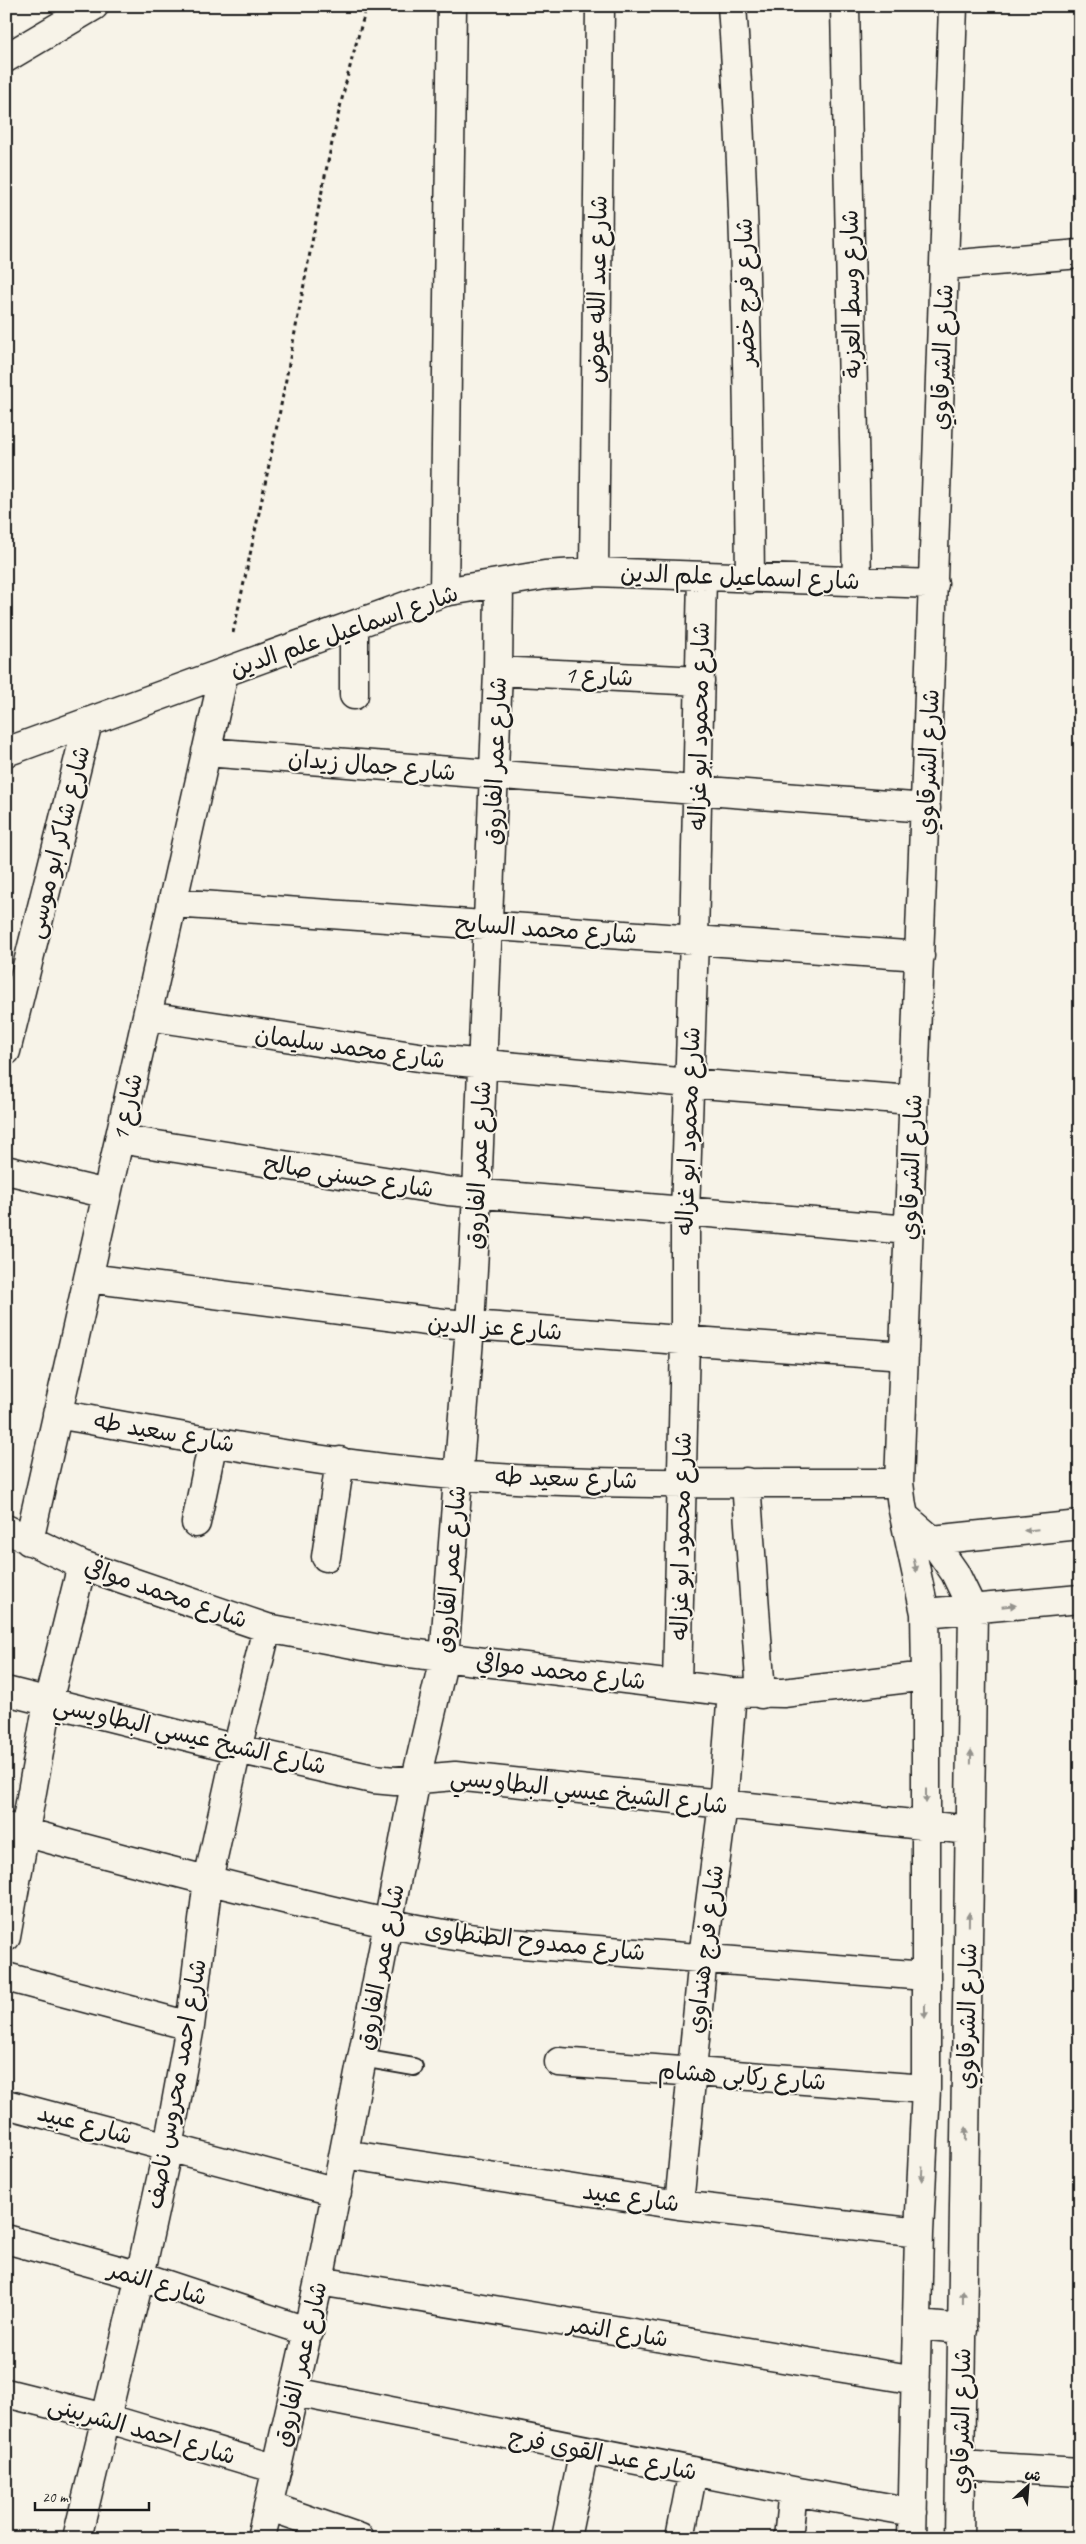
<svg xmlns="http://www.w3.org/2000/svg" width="1086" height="2544" viewBox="0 0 1086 2544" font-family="Caveat,'Playpen Sans Arabic',sans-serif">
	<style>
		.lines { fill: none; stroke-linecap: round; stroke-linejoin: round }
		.lane-casing { stroke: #1c1c1c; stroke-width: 20 }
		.street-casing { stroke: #1c1c1c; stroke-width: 31 }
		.path { stroke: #1c1c1c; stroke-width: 3; stroke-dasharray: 4 4; stroke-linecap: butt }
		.lane { stroke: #f7f3e8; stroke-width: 16 }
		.street { stroke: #f7f3e8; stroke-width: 28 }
		.oneway { fill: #94928c }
		.labels { text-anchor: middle; stroke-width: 4; stroke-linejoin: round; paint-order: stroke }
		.street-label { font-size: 24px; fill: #1c1c1c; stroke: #f7f3e8 }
	</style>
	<rect width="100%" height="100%" fill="#f7f3e8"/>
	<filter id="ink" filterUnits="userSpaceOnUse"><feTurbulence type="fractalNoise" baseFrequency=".02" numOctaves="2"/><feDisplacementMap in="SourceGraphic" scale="10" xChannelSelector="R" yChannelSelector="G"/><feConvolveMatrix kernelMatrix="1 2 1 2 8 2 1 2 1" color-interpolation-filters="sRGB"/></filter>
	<g filter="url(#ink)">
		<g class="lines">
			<defs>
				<path id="lane" d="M362 2058 414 2067"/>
				<path id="street" d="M732 6C746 198 748 387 750 579
					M845 6 857 581
					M6 58 94 6
					M946 265 1080 254
					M594 572 600 6
					M444 592 452 6
					M354 625V695
					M498 671 700 681
					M6 752 444 592 545 575 594 572 934 584
					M206 752 926 808
					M173 903 920 956
					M147 1016 432 1059 689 1083 912 1100
					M6 1051 88 722
					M119 1139 448 1191 909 1230
					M6 1170 107 1194
					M88 1278 443 1323 904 1356
					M57 1414C171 1434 287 1458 402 1470 566 1488 734 1482 899 1483
					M746 1482 761 1694
					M905 1517 932 1540 955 1573 973 1610 959 2538
					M196 1523 213 1441
					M6 1529 82 1565 267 1628 385 1650 732 1692 783 1693 926 1676
					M932 1540 1080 1525
					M29 1541 224 673
					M326 1557 340 1461
					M925 1613 1080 1599
					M677 1685 685 1341V1213L694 939 702 577
					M6 1691 237 1749 373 1779 395 1781 455 1776 970 1830
					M6 1827C92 1851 177 1873 263 1894 341 1913 418 1932 497 1942L925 1976
					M6 1937 48 1702 82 1565
					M6 1977 190 2026
					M559 2062 926 2089
					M6 2104 337 2192
					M344 2154 679 2205 919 2233
					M679 2205 703 1957 723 1804 732 1692
					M6 2239 140 2276 309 2332
					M319 2281 916 2380
					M918 2325 963 2329
					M295 2392 793 2491 913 2512
					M6 2393 106 2418 277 2469
					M960 2465 1080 2472
					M268 2506 360 2538
					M77 2538 140 2276 168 2147 190 2026 208 1880 237 1749 267 1628
					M261 2538 319 2281 416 1779 444 1658 470 1326 477 1194 498 671 499 583
					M566 2538 584 2450
					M680 2538 693 2471
					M788 2538 793 2491
					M912 2538 919 2233 926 2089V1676L925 1613 902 1506 899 1483C916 990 939 499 953 6"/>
			</defs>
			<use href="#lane" class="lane-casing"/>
			<use href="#street" class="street-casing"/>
			<path class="path" d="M233 633C253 541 273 450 290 358 313 240 332 121 367 6"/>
			<use href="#lane" class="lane"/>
			<use href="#street" class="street"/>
		</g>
		<defs><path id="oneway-solid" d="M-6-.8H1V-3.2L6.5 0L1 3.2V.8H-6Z" transform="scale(1.25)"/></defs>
		<g class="oneway">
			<use href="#oneway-solid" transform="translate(1031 1530) rotate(174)"/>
			<use href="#oneway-solid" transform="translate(915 1565) rotate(78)"/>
			<use href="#oneway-solid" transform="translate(1009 1606) rotate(-6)"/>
			<use href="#oneway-solid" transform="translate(971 1757) rotate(-89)"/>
			<use href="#oneway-solid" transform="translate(926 1796) rotate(90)"/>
			<use href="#oneway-solid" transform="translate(969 1919) rotate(-89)"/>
			<use href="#oneway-solid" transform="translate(925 2011) rotate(90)"/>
			<use href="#oneway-solid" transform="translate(966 2134) rotate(-89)"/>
			<use href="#oneway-solid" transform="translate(922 2174) rotate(93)"/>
			<use href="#oneway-solid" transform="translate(963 2297) rotate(-89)"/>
		</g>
	</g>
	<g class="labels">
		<g class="street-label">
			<text transform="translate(597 289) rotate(-89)" y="8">شارع عبد الله عوض</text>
			<text transform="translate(745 292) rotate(-91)" y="8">شارع فرج خضر</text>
			<text transform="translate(851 294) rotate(-91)" y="8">شارع وسط العزبة</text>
			<text transform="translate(942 357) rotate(-88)" y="8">شارع الشرقاوي</text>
			<text transform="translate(740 577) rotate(2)" y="8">شارع اسماعيل علم الدين</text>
			<text transform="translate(344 631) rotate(-19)" y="8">شارع اسماعيل علم الدين</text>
			<text transform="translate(599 676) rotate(3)" y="8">شارع 1</text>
			<text transform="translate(699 726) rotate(-89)" y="8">شارع محمود ابو غزاله</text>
			<text transform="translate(495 761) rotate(-88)" y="8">شارع عمر الفاروق</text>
			<text transform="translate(928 762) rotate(-88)" y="8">شارع الشرقاوي</text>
			<text transform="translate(372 765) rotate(5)" y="8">شارع جمال زيدان</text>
			<text transform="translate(58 842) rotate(-76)" y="8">شارع شاكر ابو موسى</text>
			<text transform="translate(546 929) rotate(4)" y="8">شارع محمد السايح</text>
			<text transform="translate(350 1047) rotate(8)" y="8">شارع محمد سليمان</text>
			<text transform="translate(127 1107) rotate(-77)" y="8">شارع 1</text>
			<text transform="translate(688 1131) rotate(-88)" y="8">شارع محمود ابو غزاله</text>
			<text transform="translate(478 1165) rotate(-87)" y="8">شارع عمر الفاروق</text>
			<text transform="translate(911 1167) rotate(-88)" y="8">شارع الشرقاوي</text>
			<text transform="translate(349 1176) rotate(9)" y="8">شارع حسنى صالح</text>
			<text transform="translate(495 1327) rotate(4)" y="8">شارع عز الدين</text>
			<text transform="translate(164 1432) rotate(10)" y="8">شارع سعيد طه</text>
			<text transform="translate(566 1478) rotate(2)" y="8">شارع سعيد طه</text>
			<text transform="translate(681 1536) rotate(-89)" y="8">شارع محمود ابو غزاله</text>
			<text transform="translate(450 1569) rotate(-85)" y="8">شارع عمر الفاروق</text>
			<text transform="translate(166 1593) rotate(19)" y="8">شارع محمد موافي</text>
			<text transform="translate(561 1671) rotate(7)" y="8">شارع محمد موافي</text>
			<text transform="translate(190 1735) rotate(13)" y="8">شارع الشيخ عيسي البطاويسي</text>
			<text transform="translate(589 1791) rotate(6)" y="8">شارع الشيخ عيسي البطاويسي</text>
			<text transform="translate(535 1941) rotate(6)" y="8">شارع ممدوح الطنطاوى</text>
			<text transform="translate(705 1949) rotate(-83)" y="8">شارع فرج هنداوي</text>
			<text transform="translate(380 1967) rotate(-79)" y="8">شارع عمر الفاروق</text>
			<text transform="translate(967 2016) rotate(-89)" y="8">شارع الشرقاوي</text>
			<text transform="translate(742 2076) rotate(4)" y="8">شارع ركابى هشام</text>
			<text transform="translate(176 2084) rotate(-80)" y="8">شارع احمد محروس ناصف</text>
			<text transform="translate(85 2124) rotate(15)" y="8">شارع عبيد</text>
			<text transform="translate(631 2197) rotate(8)" y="8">شارع عبيد</text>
			<text transform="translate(158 2283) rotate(17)" y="8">شارع النمر</text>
			<text transform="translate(618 2331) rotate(9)" y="8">شارع النمر</text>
			<text transform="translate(300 2364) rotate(-77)" y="8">شارع عمر الفاروق</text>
			<text transform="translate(961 2421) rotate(-89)" y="8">شارع الشرقاوي</text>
			<text transform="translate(142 2430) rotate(16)" y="8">شارع احمد الشربينى</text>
			<text transform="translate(603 2454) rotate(11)" y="8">شارع عبد القوى فرج</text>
		</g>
	</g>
	<rect width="1086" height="2544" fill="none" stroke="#f7f3e8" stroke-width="25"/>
	<rect x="12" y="12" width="1061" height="2519" fill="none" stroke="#1c1c1c" stroke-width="2" filter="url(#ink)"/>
	<g transform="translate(1028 2486) rotate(26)" stroke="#f7f3e8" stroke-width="4" paint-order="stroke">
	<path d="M0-4L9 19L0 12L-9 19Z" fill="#1c1c1c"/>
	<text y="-8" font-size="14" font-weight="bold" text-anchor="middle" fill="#1c1c1c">ش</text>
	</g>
	<path d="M35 2502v8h114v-8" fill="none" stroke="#1c1c1c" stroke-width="2.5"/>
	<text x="42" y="2502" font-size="15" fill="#1c1c1c" stroke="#f7f3e8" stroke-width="4" paint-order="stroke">20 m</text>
</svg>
